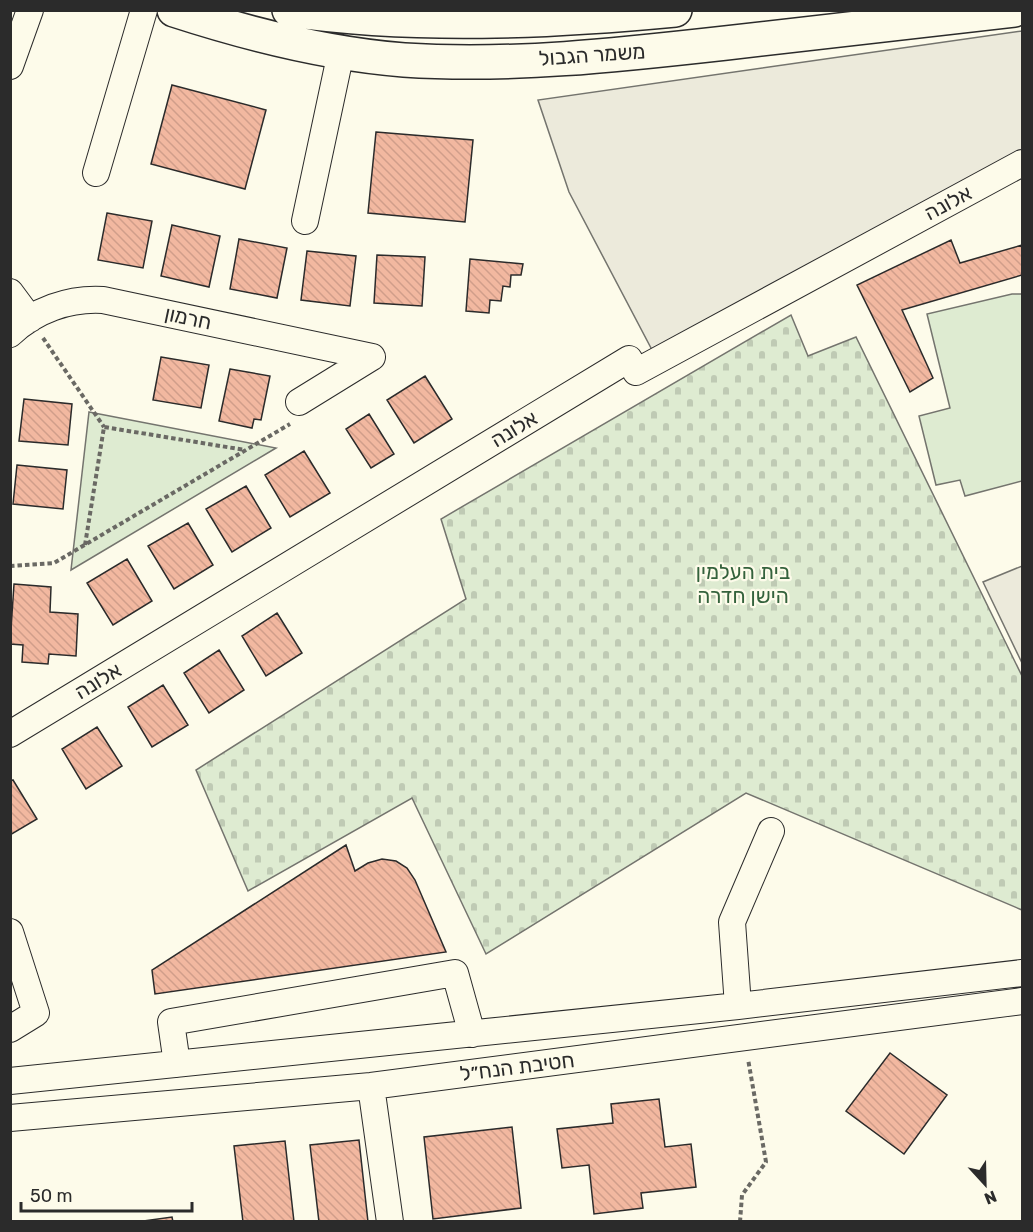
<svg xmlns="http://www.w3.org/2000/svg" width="1033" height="1232" viewBox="0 0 1033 1232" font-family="Rubik,'Noto Sans Hebrew',sans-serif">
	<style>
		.cemetery { fill: url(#cemetery-stones); stroke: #74746e; stroke-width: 1.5 }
		.park { fill: #deebd1; stroke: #74746e; stroke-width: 1.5 }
		.parking { fill: #eceadb; stroke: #74746e; stroke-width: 1.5 }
		.building { fill: url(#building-back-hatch); stroke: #2b2b2b; stroke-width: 1.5 }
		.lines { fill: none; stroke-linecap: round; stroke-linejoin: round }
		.minor-casing { stroke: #2b2b2b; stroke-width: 28 }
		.major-casing { stroke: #2b2b2b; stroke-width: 36 }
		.path { stroke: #6a6964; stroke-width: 4; stroke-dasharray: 4.5 3; stroke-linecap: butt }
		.minor { stroke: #fdfbea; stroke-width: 26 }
		.major { stroke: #fdfbea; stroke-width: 33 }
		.labels { text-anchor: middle; stroke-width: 4.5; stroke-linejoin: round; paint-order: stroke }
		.street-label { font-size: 21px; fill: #2b2b2b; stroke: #fdfbea }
		.park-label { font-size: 21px; fill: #34623c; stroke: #fdfbea }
	</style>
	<defs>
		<pattern id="cemetery-stones" width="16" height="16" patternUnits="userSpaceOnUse" patternTransform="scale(1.5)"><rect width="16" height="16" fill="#deebd1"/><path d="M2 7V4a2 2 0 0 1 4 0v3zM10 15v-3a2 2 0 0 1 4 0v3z" fill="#bfcab4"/></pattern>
		<pattern id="building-back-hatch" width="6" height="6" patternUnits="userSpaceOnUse" patternTransform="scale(1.5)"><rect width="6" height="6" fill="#f2b8a0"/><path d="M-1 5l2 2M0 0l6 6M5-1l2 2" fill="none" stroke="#d09e8a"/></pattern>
	</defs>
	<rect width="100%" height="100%" fill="#fdfbea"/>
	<path class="cemetery" d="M791 315 808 356 856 337 1022 676V910L746 793 486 954 412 798 248 891 196 770 466 599 441 519Z"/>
	<path class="park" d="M1012 294H1022V481L965 496 960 480 936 485 919 416 950 408 927 314Z
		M89 412 276 448 71 570Z"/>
	<path class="parking" d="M1022 31V163L661 367 569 192 538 100Z
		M1022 566V663L983 582Z"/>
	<path class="building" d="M172 85 266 110 245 189 151 164Z
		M376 132 473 140 465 222 368 213Z
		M107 213 152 221 143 268 98 260Z
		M172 225 220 236 209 287 161 276Z
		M239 239 287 248 277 298 230 289Z
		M951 240 960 263 1022 245V275L902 310 933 378 910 392 857 285Z
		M307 251 356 256 350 306 301 300Z
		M377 255 425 257 422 306 374 303Z
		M470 259 523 264 521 275H511L510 287 503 286 501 301 490 300 489 313 466 311Z
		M161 357 209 365 201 408 153 400Z
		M230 369 270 376 261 420 254 419 252 428 219 421Z
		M425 376 452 419 414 443 387 400Z
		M24 399 72 404 68 445 19 441Z
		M369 414 394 454 371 468 346 429Z
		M304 451 330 493 290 517 265 475Z
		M17 465 67 470 63 509 13 504Z
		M246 486 271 528 232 552 206 509Z
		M188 523 213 565 174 589 148 546Z
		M127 559 152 601 113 625 87 583Z
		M14 584 51 587 50 612 78 614 76 656 49 654 48 664 22 662 23 645 10 644Z
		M277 613 302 653 266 676 242 636Z
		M219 650 244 690 209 713 184 673Z
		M163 685 188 725 152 747 128 707Z
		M97 727 122 766 86 789 62 749Z
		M13 780 37 819 10 835V781Z
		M346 845 355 871 368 863 382 859 396 861 407 868 415 880 446 952 155 994 152 970Z
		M890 1053 947 1095 904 1154 846 1111Z
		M659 1099 665 1147 691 1144 696 1187 641 1193 643 1208 594 1214 589 1165 562 1168 557 1129 613 1123 611 1104Z
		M512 1127 521 1208 433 1219 424 1137Z
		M359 1140 368 1222H319L310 1145Z
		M285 1141 294 1222H243L234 1146Z
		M172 1217 173 1222H136Z"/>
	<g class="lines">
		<defs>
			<path id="minor" d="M10 66 30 10
				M96 173 144 10
				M305 221 341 52
				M10 292 30 319
				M10 334C35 310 69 298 103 300L372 357
				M299 402 372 357
				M10 734 629 359 636 372 1022 163
				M10 932 36 1013 10 1029
				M738 1006 732 922 771 831
				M177 1064 171 1022 455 973 472 1034
				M10 1081 738 1006 1022 973
				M371 1086 390 1222
				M10 1118 371 1086 1022 1001"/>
			<path id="major" d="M174 10C248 34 326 54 404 60 511 67 619 55 726 43 822 32 918 21 1014 10
				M289 10C417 28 547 22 675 10"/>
		</defs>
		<use href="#minor" class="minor-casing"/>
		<use href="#major" class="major-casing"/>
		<path class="path" d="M43 338 104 427
			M85 545 104 427 245 450
			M10 566 54 563 290 424
			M740 1222 742 1195 766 1162 748 1059"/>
		<use href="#minor" class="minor"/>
		<use href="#major" class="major"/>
	</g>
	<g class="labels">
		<g class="street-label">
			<text transform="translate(592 55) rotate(-4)" y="7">משמר הגבול</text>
			<text transform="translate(948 203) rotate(-28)" y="7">אלונה</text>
			<text transform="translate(188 318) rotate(12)" y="7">חרמון</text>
			<text transform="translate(514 429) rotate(-31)" y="7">אלונה</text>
			<text transform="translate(98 681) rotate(-31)" y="7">אלונה</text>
			<text transform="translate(517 1067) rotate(-7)" y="7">חטיבת הנח״ל</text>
		</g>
		<g class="park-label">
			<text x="743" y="579">בית העלמין<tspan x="743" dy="24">הישן חדרה</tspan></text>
		</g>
	</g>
	<rect width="1033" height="1232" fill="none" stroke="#2b2b2b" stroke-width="24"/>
	<g transform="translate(985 1184) rotate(158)" stroke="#fdfbea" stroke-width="4.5" paint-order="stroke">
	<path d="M0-4.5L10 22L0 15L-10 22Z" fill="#2b2b2b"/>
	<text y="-9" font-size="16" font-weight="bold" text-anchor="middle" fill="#2b2b2b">N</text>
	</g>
	<path d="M21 1202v9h171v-9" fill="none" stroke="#2b2b2b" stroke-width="3"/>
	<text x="30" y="1202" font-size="18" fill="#2b2b2b" stroke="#fdfbea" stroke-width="4.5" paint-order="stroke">50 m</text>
</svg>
